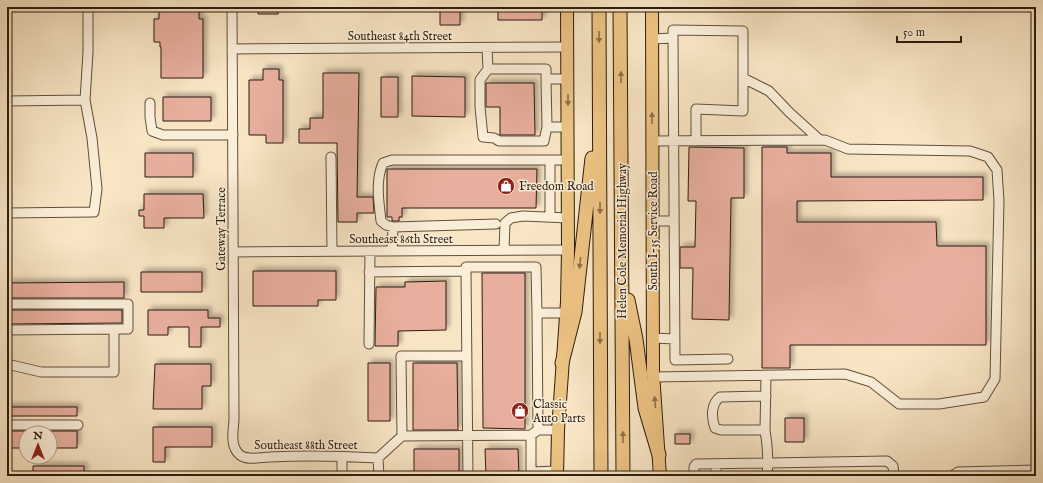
<svg xmlns="http://www.w3.org/2000/svg" width="1043" height="483" viewBox="0 0 1043 483" font-family="'IM FELL English',serif">
	<style>
		.building { fill: #e8af9e; stroke: #2d1d0e; filter: url(#shadow) }
		.lines { fill: none; stroke-linecap: round; stroke-linejoin: round }
		.minor-casing { stroke: #604f3c; stroke-width: 11 }
		.major-casing { stroke: #2d1d0e; stroke-width: 14 }
		.highway-casing { stroke: #2d1d0e; stroke-width: 15 }
		.minor { stroke: #faeed9; stroke-width: 9 }
		.major { stroke: #ecc282; stroke-width: 12 }
		.highway { stroke: #ecc282; stroke-width: 13 }
		.oneway { fill: #8c7048 }
		.labels { text-anchor: middle; stroke-width: 3; stroke-linejoin: round; paint-order: stroke }
		.street-label { font-size: 12px; fill: #2d1d0e; stroke: #faeed9 }
		.poi-label { font-size: 12px; fill: #2d1d0e; stroke: #faeed9; text-anchor: start }
	</style>
	<defs>
		<filter id="shadow"><feDropShadow dx="3.5" dy="-3.5" stdDeviation="2" flood-color="#0004"/></filter>
	</defs>
	<rect width="100%" height="100%" fill="#f8e5c4"/>
	<filter id="stains"><feTurbulence type="fractalNoise" baseFrequency=".005" numOctaves="4"/><feColorMatrix values="0 0 0 0 .2 0 0 0 0 .09 0 0 0 0 .02 0 0 0 .5 -.17"/></filter>
	<radialGradient id="worn" r=".72"><stop offset=".6" stop-color="#630" stop-opacity="0"/><stop offset="1" stop-color="#630" stop-opacity=".3"/></radialGradient>
	<path class="building" d="M159 7H199V19H203V78H161V47H160V42H154V19H159Z
		M258 7H278V14H258Z
		M440 7H460V25H440Z
		M498 7H542V20H498Z
		M263 69H279V80H283V143H266V135H249V80H263Z
		M323 73H359L357 197H373L374 213H357V222H338L337 143H299V129H310V118H323Z
		M412 76 465 77V117L412 116Z
		M381 77H398V117H381Z
		M486 83H534L535 135H500V107H486Z
		M163 97H211V121H163Z
		M689 147 744 148V198H731L729 320 692 319 693 268H680V247H695L696 201H688Z
		M762 147H787V153H831V177H983V200L797 201V222H936L937 246H986V345H790V368H762Z
		M145 153H193V177H145Z
		M387 169H537L536 208H402V217H399V221H392V217H387Z
		M144 194H203L204 218H164V228H144V216H139V210H144Z
		M253 271H336V300H318V306H253Z
		M141 272H202V292H141Z
		M482 273H525V429L483 428Z
		M446 281V330L398 331V346H375L376 287H405V282Z
		M124 282V298H7V283Z
		M7 310H122V323L7 324Z
		M148 310H208V318H220V327H201V347H189V327H168V335H148Z
		M368 363H390V421H368Z
		M413 363H457L458 430H413Z
		M155 364H211V386H202V409H153Z
		M7 407H77V416H7Z
		M785 418H804V442H785Z
		M153 427H212V447H165V462H153Z
		M7 431H26V448H7Z
		M50 431H77V448H50Z
		M675 434H690V444H675Z
		M414 449H459V476H414Z
		M485 449H518L519 476H486Z
		M33 466H84V476H33Z"/>
	<g class="lines">
		<defs>
			<path id="minor" d="M232 7 234 420C233 432 230 447 240 455 248 461 261 457 270 457 306 455 343 456 378 458
				M673 38 675 360 728 359
				M652 39 673 38V30L743 31V111L696 109V141
				M487 48 488 69H546V79H567
				M232 49 568 47
				M488 69 480 80V107L483 137 494 138 499 141H544L547 127
				M743 78 769 91 790 113 820 140
				M546 79 547 127H568
				M7 101 85 100 88 52V7
				M150 103V117L152 131 163 135H233
				M652 141 825 140 848 149 970 151 988 157 997 170 999 201 995 379 984 397 939 404H899L871 382 845 374 653 377
				M331 157 332 251
				M7 213 94 212 97 189 92 138 85 100
				M550 217V160
				M653 221H674
				M496 224 393 227 386 225 381 221C379 202 375 181 383 163L392 160H568
				M504 250 505 223 511 218 523 216 568 218
				M392 251 393 227
				M233 252 568 250
				M369 272 466 271
				M7 304H128V329H114
				M537 313H566
				M7 330 114 329V372H41L7 364
				M653 338 675 339
				M369 344 370 251
				M766 376 765 430 767 445 768 463 887 461 893 466 894 476
				M7 425H78
				M538 430H558
				M765 430H721L715 428C711 417 711 404 720 397L766 396
				M531 435V476
				M402 436 401 356H467
				M342 457V476
				M378 458 402 436 531 435 538 430 537 313 536 267H466V271C467 340 467 408 468 476
				M378 458 379 476
				M716 464V476
				M531 472 557 471
				M694 476V467L696 464 768 463 767 476
				M952 476 958 472 1036 470"/>
			<path id="major" d="M652 7 653 373 660 476
				M557 476 558 430 567 302 568 250 567 7"/>
			<path id="highway" d="M599 7 601 476
				M620 7 623 476
				M628 300 636 339 645 408 659 455
				M562 363 575 312 592 158"/>
		</defs>
		<use href="#minor" class="minor-casing"/>
		<use href="#major" class="major-casing"/>
		<use href="#highway" class="highway-casing"/>
		<use href="#minor" class="minor"/>
		<use href="#major" class="major"/>
		<use href="#highway" class="highway"/>
	</g>
	<defs><path id="oneway-solid" d="M-6-.8H1V-3.2L6.5 0L1 3.2V.8H-6Z"/></defs>
	<g class="oneway">
		<use href="#oneway-solid" transform="translate(599 37) rotate(90)"/>
		<use href="#oneway-solid" transform="translate(621 77) rotate(-90)"/>
		<use href="#oneway-solid" transform="translate(568 100) rotate(90)"/>
		<use href="#oneway-solid" transform="translate(652 118) rotate(-90)"/>
		<use href="#oneway-solid" transform="translate(600 208) rotate(90)"/>
		<use href="#oneway-solid" transform="translate(580 263) rotate(97)"/>
		<use href="#oneway-solid" transform="translate(600 338) rotate(90)"/>
		<use href="#oneway-solid" transform="translate(655 402) rotate(-94)"/>
		<use href="#oneway-solid" transform="translate(623 437) rotate(-90)"/>
	</g>
	<defs>
		<symbol id="shop-disc" viewBox="-11 -11 22 22"><circle r="9.5" fill="#8f2418" stroke="#faeed9"/><path d="M-5-2.5h2.3a2.7 3.5 0 0 1 5.4 0H5L5.5 6h-11ZM-1.5-2.5h3a1.5 2.3 0 0 0-3 0Z" fill="#fff"/></symbol>
	</defs>
	<g fill-rule="evenodd">
		<use href="#shop-disc" x="496" y="176" width="20" height="20"/>
		<use href="#shop-disc" x="510" y="401" width="20" height="20"/>
	</g>
	<g class="labels">
		<g class="street-label">
			<text x="400" y="40">Southeast 84th Street</text>
			<text transform="translate(221 229) rotate(-90)" y="4">Gateway Terrace</text>
			<text transform="translate(653 231) rotate(-90)" y="4">South I-35 Service Road</text>
			<text x="401" y="243">Southeast 86th Street</text>
			<text transform="translate(622 241) rotate(-90)" y="4">Helen Cole Memorial Highway</text>
			<text x="306" y="449">Southeast 88th Street</text>
		</g>
		<g class="poi-label">
			<text x="519" y="190">Freedom Road</text>
			<text x="533" y="408">Classic<tspan x="533" dy="14">Auto Parts</tspan></text>
		</g>
	</g>
	<rect width="1043" height="483" fill="none" stroke="#f8e5c4" stroke-width="24"/>
	<rect x="8" y="8" width="1027" height="467" fill="none" stroke="#2d1d0e" stroke-width="2"/>
	<rect x="12" y="12" width="1019" height="459" fill="none" stroke="#2d1d0e"/>
	<g transform="translate(38 445)"><circle r="19" fill="#faeed9" stroke="#a89a88"/>
	<path d="M0-3L7 15L0 10L-7 15Z" fill="#8f2418"/>
	<text y="-6" font-size="11" font-weight="bold" text-anchor="middle" fill="#2d1d0e">N</text>
	</g>
	<path d="M897 36v6h64v-6" fill="none" stroke="#2d1d0e" stroke-width="2"/>
	<text x="903" y="36" font-size="12" fill="#2d1d0e" stroke="#faeed9" stroke-width="3" paint-order="stroke">50 m</text>
	<rect width="100%" height="100%" filter="url(#stains)"/>
	<rect width="100%" height="100%" fill="url(#worn)"/>
</svg>
